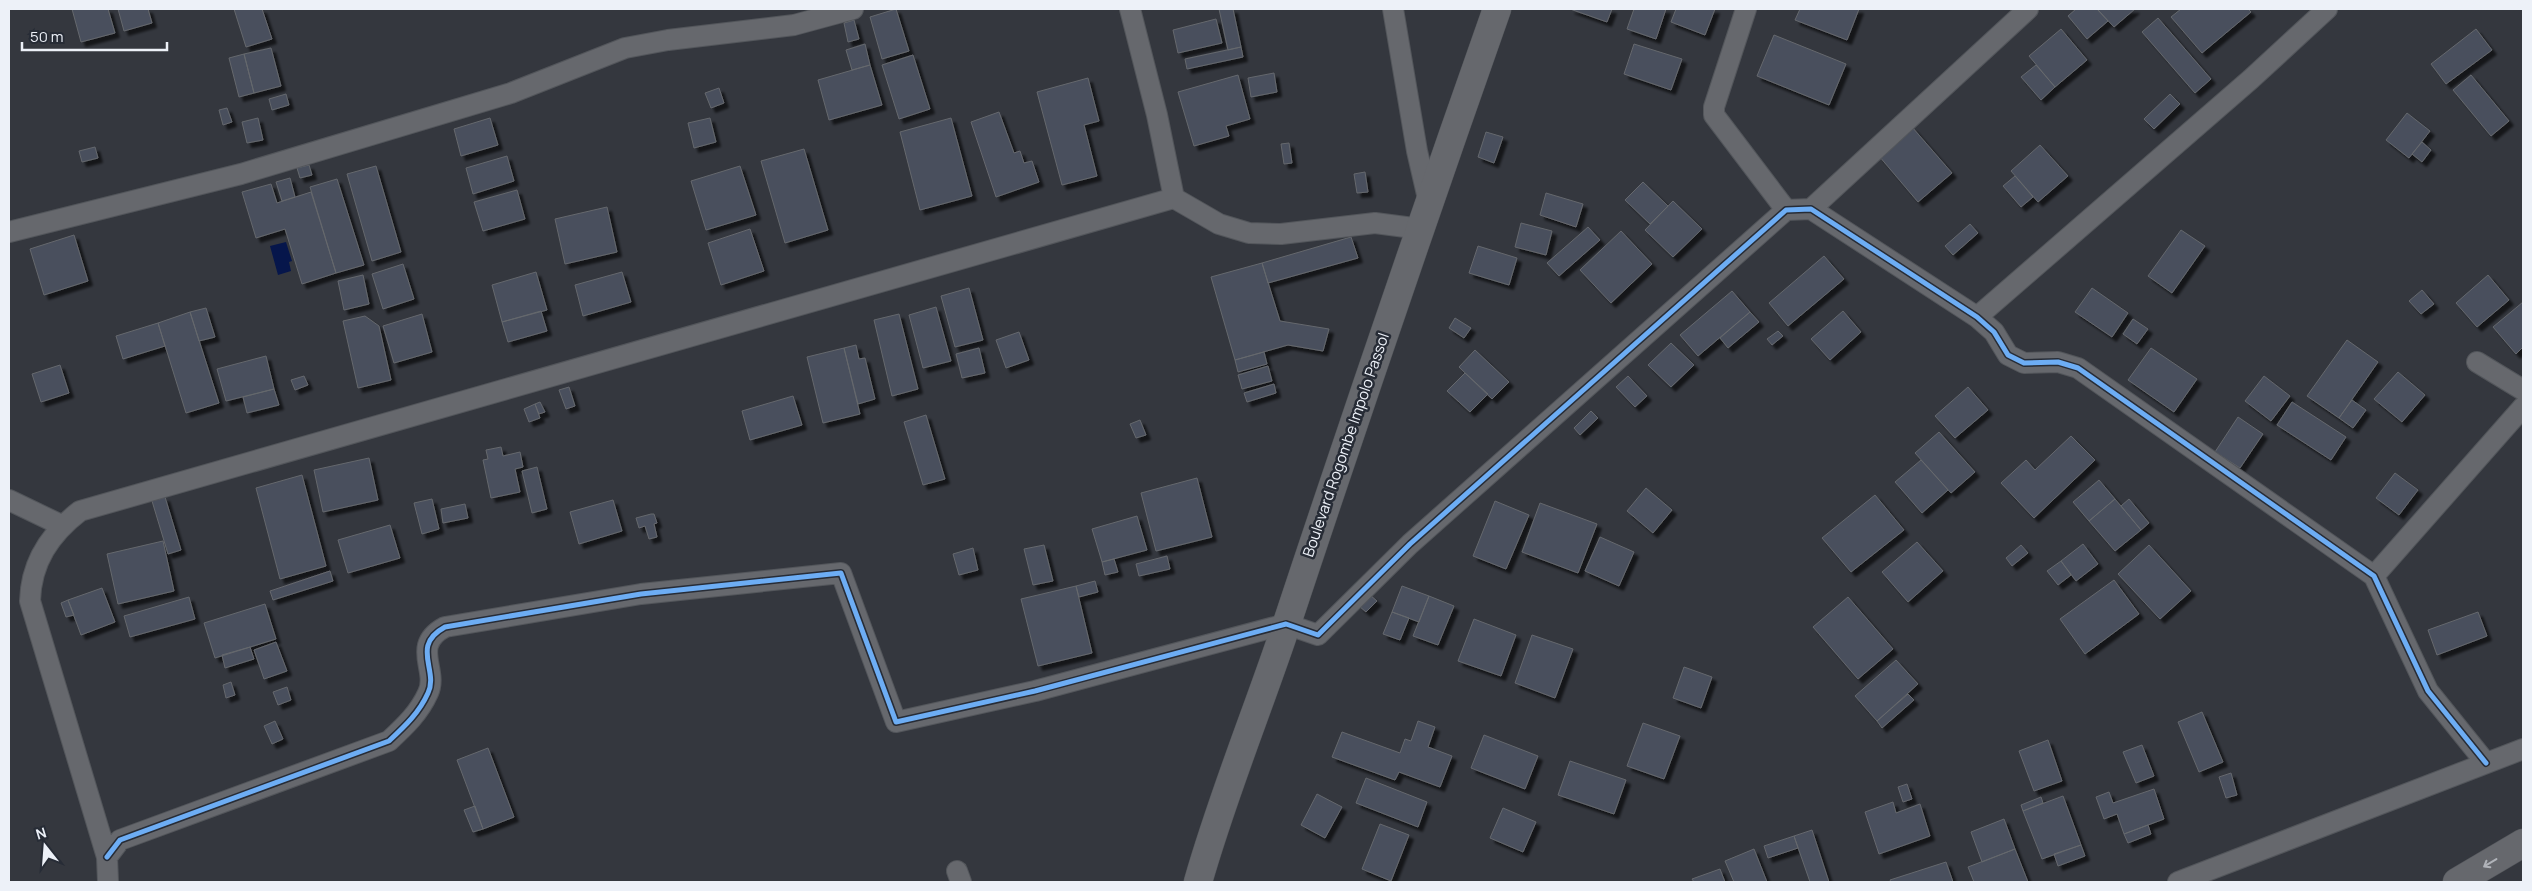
<svg xmlns="http://www.w3.org/2000/svg" width="2532" height="891" viewBox="0 0 2532 891" font-family="Manrope,sans-serif">
	<style>
		.water { fill: #06164b }
		.building { fill: #494f5d; stroke: #65686d; filter: url(#shadow) }
		.lines { fill: none; stroke-linecap: round; stroke-linejoin: round }
		.street-casing { stroke: #53565b; stroke-width: 22 }
		.secondary-casing { stroke: #53565b; stroke-width: 29 }
		.street { stroke: #66686d; stroke-width: 20 }
		.secondary { stroke: #66686d; stroke-width: 28 }
		.cycleway-casing { stroke: #272c36; stroke-width: 8 }
		.cycleway { stroke: #6dadf4; stroke-width: 5 }
		.oneway { stroke: #b0b3b9 }
		.labels { text-anchor: middle; stroke-width: 5; stroke-linejoin: round; paint-order: stroke }
		.street-label { font-size: 15px; fill: #edf1f8; stroke: #272c36 }
	</style>
	<defs>
		<filter id="shadow"><feDropShadow dx="4.5" dy="4.5" stdDeviation="1" flood-color="#0009"/></filter>
	</defs>
	<rect width="100%" height="100%" fill="#34373e"/>
	<path class="water" d="M286 242 292 261 289 262 291 271 278 275 270 246Z"/>
	<path class="building" d="M72 9H108L115 33 81 42Z
		M118 9H148L152 23 124 31Z
		M234 9H262L272 39 246 47Z
		M896 9 909 51 882 59 870 17Z
		M1219 9H1233L1241 47 1228 50Z
		M1570 9H1612L1607 22Z
		M1634 9H1666L1656 39 1627 29Z
		M1676 9H1715L1705 35 1671 22Z
		M1800 9H1859L1847 40 1795 20Z
		M2076 9H2097L2108 21 2087 39 2068 16Z
		M2097 9H2135L2114 27Z
		M2181 9H2248L2251 12 2202 53 2171 17Z
		M2158 18 2211 79 2195 93 2142 32Z
		M1216 19 1222 43 1178 53 1173 30Z
		M854 20 859 39 848 42 844 23Z
		M2061 29 2087 60 2055 87 2029 56Z
		M2476 29 2492 50 2446 84 2431 64Z
		M1774 35 1846 64 1829 105 1757 76Z
		M865 44 870 65 852 70 846 50Z
		M1634 44 1682 59 1671 90 1624 74Z
		M1241 47 1243 57 1187 69 1185 59Z
		M271 48 281 86 254 93 244 54Z
		M244 54 254 93 239 97 229 58Z
		M913 55 930 109 899 119 882 65Z
		M870 65 882 105 829 120 818 80Z
		M2036 65 2055 87 2041 100 2021 77Z
		M1274 73 1277 92 1251 97 1248 78Z
		M1238 75 1250 119 1226 126 1229 136 1194 146 1178 92Z
		M2471 75 2509 121 2491 136 2453 90Z
		M1088 78 1099 121 1084 125 1097 176 1062 185 1037 92Z
		M719 88 724 103 711 108 705 93Z
		M286 94 289 105 272 110 269 99Z
		M2170 94 2180 104 2154 129 2144 119Z
		M227 108 232 122 223 125 219 110Z
		M999 112 1014 153 1020 151 1024 163 1032 161 1039 182 996 197 971 122Z
		M2407 113 2430 131 2409 158 2386 140Z
		M258 118 263 140 247 143 242 122Z
		M490 118 498 145 461 156 454 129Z
		M710 118 716 142 694 148 688 123Z
		M951 118 972 196 920 210 900 132Z
		M1912 127 1952 173 1918 202 1879 156Z
		M1486 132 1503 137 1494 163 1478 157Z
		M2422 142 2431 150 2422 162 2412 154Z
		M1289 143 1292 163 1284 164 1281 144Z
		M2040 145 2068 176 2038 202 2011 171Z
		M95 147 98 158 82 162 79 151Z
		M804 149 828 230 785 243 761 161Z
		M507 156 514 181 473 194 466 168Z
		M309 165 312 175 300 178 297 168Z
		M376 166 401 252 372 261 347 174Z
		M740 166 756 215 706 230 691 181Z
		M1365 172 1368 192 1357 193 1354 174Z
		M2015 176 2033 197 2021 207 2003 186Z
		M290 178 295 197 282 201 276 182Z
		M337 179 364 265 336 273 310 187Z
		M1643 182 1668 206 1650 224 1625 200Z
		M271 184 277 203 311 192 336 273 302 284 285 229 256 238 242 192Z
		M517 190 525 219 483 231 474 202Z
		M1546 193 1583 204 1576 227 1540 215Z
		M1673 201 1702 229 1673 257 1645 230Z
		M607 207 617 252 565 264 555 219Z
		M1521 223 1552 231 1546 255 1515 247Z
		M1970 224 1978 233 1953 255 1945 246Z
		M1588 227 1600 240 1559 276 1547 263Z
		M750 229 764 271 721 285 708 243Z
		M2181 230 2205 246 2172 293 2148 276Z
		M1621 231 1652 264 1611 303 1580 270Z
		M74 235 88 281 44 295 30 249Z
		M1351 237 1358 258 1268 283 1262 263Z
		M1478 246 1517 258 1509 285 1469 273Z
		M1824 256 1844 279 1788 326 1769 303Z
		M1262 263 1280 321 1329 329 1323 351 1288 345 1235 360 1211 277Z
		M403 264 414 299 383 309 372 274Z
		M536 272 547 310 502 322 492 285Z
		M622 272 631 302 583 316 575 285Z
		M363 275 369 304 344 310 338 281Z
		M2488 275 2509 300 2477 327 2456 303Z
		M969 288 983 340 955 347 941 296Z
		M2092 288 2128 313 2112 337 2075 312Z
		M2422 290 2434 304 2421 314 2409 301Z
		M1732 291 1750 312 1698 356 1680 335Z
		M2523 302V347L2516 354 2493 327Z
		M936 307 951 361 923 368 909 315Z
		M206 308 215 337 199 341 190 312Z
		M541 311 547 331 508 342 502 322Z
		M1843 311 1861 332 1830 360 1811 339Z
		M190 312 219 403 186 413 158 323Z
		M1750 312 1759 322 1728 348 1720 338Z
		M422 314 432 352 394 363 383 326Z
		M899 314 918 389 892 396 874 320Z
		M365 316 379 326 391 380 358 388 343 321Z
		M1455 318 1471 328 1464 338 1449 328Z
		M2133 319 2148 329 2137 344 2123 334Z
		M158 323 165 346 123 359 116 336Z
		M1778 331 1783 336 1772 345 1767 339Z
		M1019 332 1029 360 1006 368 996 340Z
		M2347 340 2378 362 2339 418 2307 396Z
		M1671 343 1694 365 1671 387 1648 365Z
		M856 345 859 359 865 358 875 399 858 404 844 348Z
		M844 348 860 414 823 423 807 357Z
		M979 348 985 373 962 378 956 354Z
		M2151 348 2197 379 2174 412 2128 380Z
		M1475 350 1509 382 1492 399 1459 367Z
		M1264 352 1267 364 1238 372 1235 360Z
		M266 356 274 389 226 401 217 369Z
		M60 365 69 393 41 402 32 374Z
		M1268 366 1272 381 1242 389 1238 375Z
		M2398 372 2425 395 2402 422 2374 399Z
		M1465 373 1488 394 1470 412 1447 391Z
		M304 376 308 385 295 390 291 380Z
		M1628 376 1647 396 1635 407 1616 387Z
		M2264 376 2290 396 2271 421 2245 401Z
		M1274 384 1276 393 1247 402 1244 393Z
		M569 387 575 406 566 409 559 390Z
		M1968 387 1988 410 1955 438 1935 416Z
		M274 389 279 405 247 413 243 397Z
		M793 396 802 425 750 440 742 411Z
		M2352 400 2366 410 2353 428 2339 418Z
		M540 402 545 412 539 414 535 404Z
		M2292 402 2346 437 2331 460 2277 425Z
		M535 404 540 418 529 422 524 409Z
		M1591 411 1598 418 1580 435 1574 428Z
		M926 415 945 479 923 485 904 422Z
		M2238 417 2263 434 2240 468 2215 452Z
		M1140 420 1146 435 1136 438 1130 424Z
		M1939 432 1975 472 1951 493 1915 453Z
		M2071 436 2095 460 2034 518 2001 483 2026 460 2035 470Z
		M501 447 503 456 520 452 523 467 515 469 520 492 491 498 483 460 488 459 486 450Z
		M369 458 378 500 323 512 314 470Z
		M1921 460 1948 490 1922 513 1895 482Z
		M537 467 547 509 532 513 522 471Z
		M2395 473 2418 490 2399 515 2376 498Z
		M302 475 326 566 280 579 256 488Z
		M1197 478 1212 537 1156 551 1141 493Z
		M2099 480 2115 499 2089 521 2073 502Z
		M1646 488 1672 510 1653 533 1627 511Z
		M1875 495 1904 530 1851 572 1822 538Z
		M165 497 181 550 168 554 152 501Z
		M432 499 439 529 422 534 414 503Z
		M2115 499 2141 530 2115 551 2089 521Z
		M2129 499 2149 523 2141 530 2121 506Z
		M613 500 622 531 579 544 570 512Z
		M1495 501 1529 515 1506 569 1473 556Z
		M1540 503 1597 524 1578 573 1522 552Z
		M465 504 468 518 443 523 441 509Z
		M651 514H654L657 523 654 524 657 537 649 539 645 526 639 528 636 518Z
		M1137 516 1147 550 1102 562 1092 529Z
		M390 525 400 558 348 573 338 540Z
		M1600 537 1634 552 1619 586 1585 571Z
		M163 541 174 591 118 604 107 554Z
		M1917 542 1943 571 1908 602 1882 572Z
		M2083 544 2098 564 2076 581 2061 561Z
		M1044 545 1053 581 1033 585 1024 549Z
		M2021 545 2028 553 2012 566 2006 558Z
		M2149 545 2191 591 2160 619 2118 574Z
		M973 548 978 570 959 575 953 554Z
		M1167 556 1170 569 1139 576 1136 564Z
		M1114 559 1118 572 1105 575 1102 562Z
		M2061 561 2071 575 2058 585 2047 571Z
		M330 571 333 581 273 600 270 591Z
		M2114 580 2139 614 2085 654 2060 619Z
		M1095 581 1098 592 1079 597 1076 586Z
		M1076 586 1092 653 1038 666 1021 599Z
		M1402 586 1429 596 1419 622 1392 612Z
		M102 588 115 622 81 635 68 600Z
		M1370 595 1377 601 1366 612 1359 606Z
		M1429 596 1454 606 1438 645 1413 636Z
		M189 597 195 619 130 637 124 616Z
		M1848 597 1893 649 1858 679 1813 627Z
		M68 600 74 615 66 617 61 603Z
		M265 604 276 639 215 658 204 623Z
		M1392 612 1409 618 1400 640 1383 634Z
		M2478 612 2487 636 2437 655 2428 630Z
		M1474 619 1516 635 1501 676 1458 661Z
		M1532 635 1573 649 1555 698 1515 683Z
		M276 642 287 671 264 679 254 650Z
		M250 647 254 659 225 668 222 655Z
		M1896 660 1918 684 1877 721 1855 696Z
		M1684 667 1712 677 1701 708 1673 698Z
		M231 682 235 695 226 698 223 685Z
		M287 687 291 700 278 705 273 692Z
		M1908 694 1914 700 1882 728 1877 721Z
		M2202 712 2223 762 2199 772 2178 722Z
		M275 721 283 739 272 744 264 726Z
		M1418 721 1435 727 1428 747 1452 756 1440 787 1399 772 1395 780 1332 757 1342 732 1400 753 1405 739 1411 741Z
		M1643 723 1680 736 1664 779 1627 766Z
		M1484 735 1538 756 1525 789 1471 768Z
		M2048 740 2062 781 2034 791 2019 751Z
		M2142 745 2154 776 2136 783 2123 752Z
		M488 748 514 817 483 829 457 760Z
		M1570 761 1626 780 1614 814 1558 795Z
		M2231 773 2237 795 2226 798 2219 777Z
		M1366 778 1427 802 1418 827 1356 803Z
		M1907 784 1912 799 1903 802 1898 787Z
		M2154 789 2164 819 2124 834 2117 814 2104 819 2096 797 2109 792 2113 803Z
		M1317 794 1342 807 1325 838 1301 825Z
		M2063 796 2081 845 2042 859 2023 811Z
		M2041 797 2043 803 2023 811 2021 805Z
		M1893 802 1896 813 1920 804 1930 836 1879 854 1865 812Z
		M475 806 483 829 473 832 464 810Z
		M1503 808 1536 822 1523 852 1490 838Z
		M2004 819 2015 849 1982 862 1971 832Z
		M1380 824 1409 835 1391 881 1362 869Z
		M2148 825 2151 834 2128 843 2124 834Z
		M1812 830 1829 882H1810L1794 836Z
		M1794 836 1798 848 1768 858 1764 846Z
		M2081 845 2085 856 2058 866 2054 854Z
		M1754 849 1767 882H1734L1725 861Z
		M2015 849 2028 882H1974L1968 867Z
		M1946 862 1953 882H1891L1890 880Z
		M1720 869 1725 882H1694L1692 879Z"/>
	<g class="lines">
		<defs>
			<path id="street" d="M1130 9 1157 115 1174 198
				M1393 9 1417 151 1429 203
				M1746 9 1714 107V115L1786 210
				M1811 209 2028 9
				M9 232 241 174 511 93 625 48 668 40 794 25 853 9
				M1977 317 2251 79 2327 9
				M2477 362 2523 390
				M9 500 61 525
				M2374 576 2523 407
				M107 857 120 840 389 741C405 726 419 713 428 693 439 670 410 646 445 627L641 594 841 573 896 722 1035 691 1286 624 1318 635 1410 544 1786 210 1811 209 1977 317 1994 332 2008 355 2024 363 2058 362 2078 368 2374 576 2428 691 2486 763
				M957 871 961 882
				M108 882 107 857 30 601C31 562 50 534 80 511L1174 198 1219 224 1249 233 1281 234 1375 223 1421 229
				M2178 882 2523 749"/>
			<path id="secondary" d="M1198 882C1223 794 1258 710 1287 623 1355 418 1425 213 1497 9
				M2457 882 2523 843"/>
		</defs>
		<use href="#street" class="street-casing"/>
		<use href="#secondary" class="secondary-casing"/>
		<use href="#street" class="street"/>
		<use href="#secondary" class="secondary"/>
		<defs>
			<path id="cycleway" d="M107 857 120 840 389 741C405 726 419 713 428 693 439 670 410 646 445 627L641 594 841 573 896 722 1035 691 1286 624 1318 635 1410 544 1786 210 1811 209 1977 317 1994 332 2008 355 2024 363 2058 362 2078 368 2374 576 2428 691 2486 763"/>
		</defs>
		<use href="#cycleway" class="cycleway-casing"/>
		<use href="#cycleway" class="cycleway"/>
	</g>
	<defs><path id="oneway-shaft" d="M-6 0H5M1.5-3L5.5 0L1.5 3" fill="none" stroke-width="1.6" stroke-linecap="round" stroke-linejoin="round" transform="scale(1.25)"/></defs>
	<use class="oneway" href="#oneway-shaft" transform="translate(2490 863) rotate(149)"/>
	<g class="labels">
		<g class="street-label">
			<text transform="translate(1346 445) rotate(-71)" y="5">Boulevard Rogombe Impolo Passol</text>
		</g>
	</g>
	<rect width="2532" height="891" fill="none" stroke="#edf1f8" stroke-width="20"/>
	<g transform="translate(45 846) rotate(343)" stroke="#272c36" stroke-width="4" paint-order="stroke">
	<path d="M0-4L9 19L0 12L-9 19Z" fill="#edf1f8"/>
	<text y="-8" font-size="14" font-weight="bold" text-anchor="middle" fill="#edf1f8">N</text>
	</g>
	<path d="M22 42v8h145v-8" fill="none" stroke="#edf1f8" stroke-width="2.5"/>
	<text x="30" y="42" font-size="15" fill="#edf1f8" stroke="#272c36" stroke-width="4" paint-order="stroke">50 m</text>
</svg>
